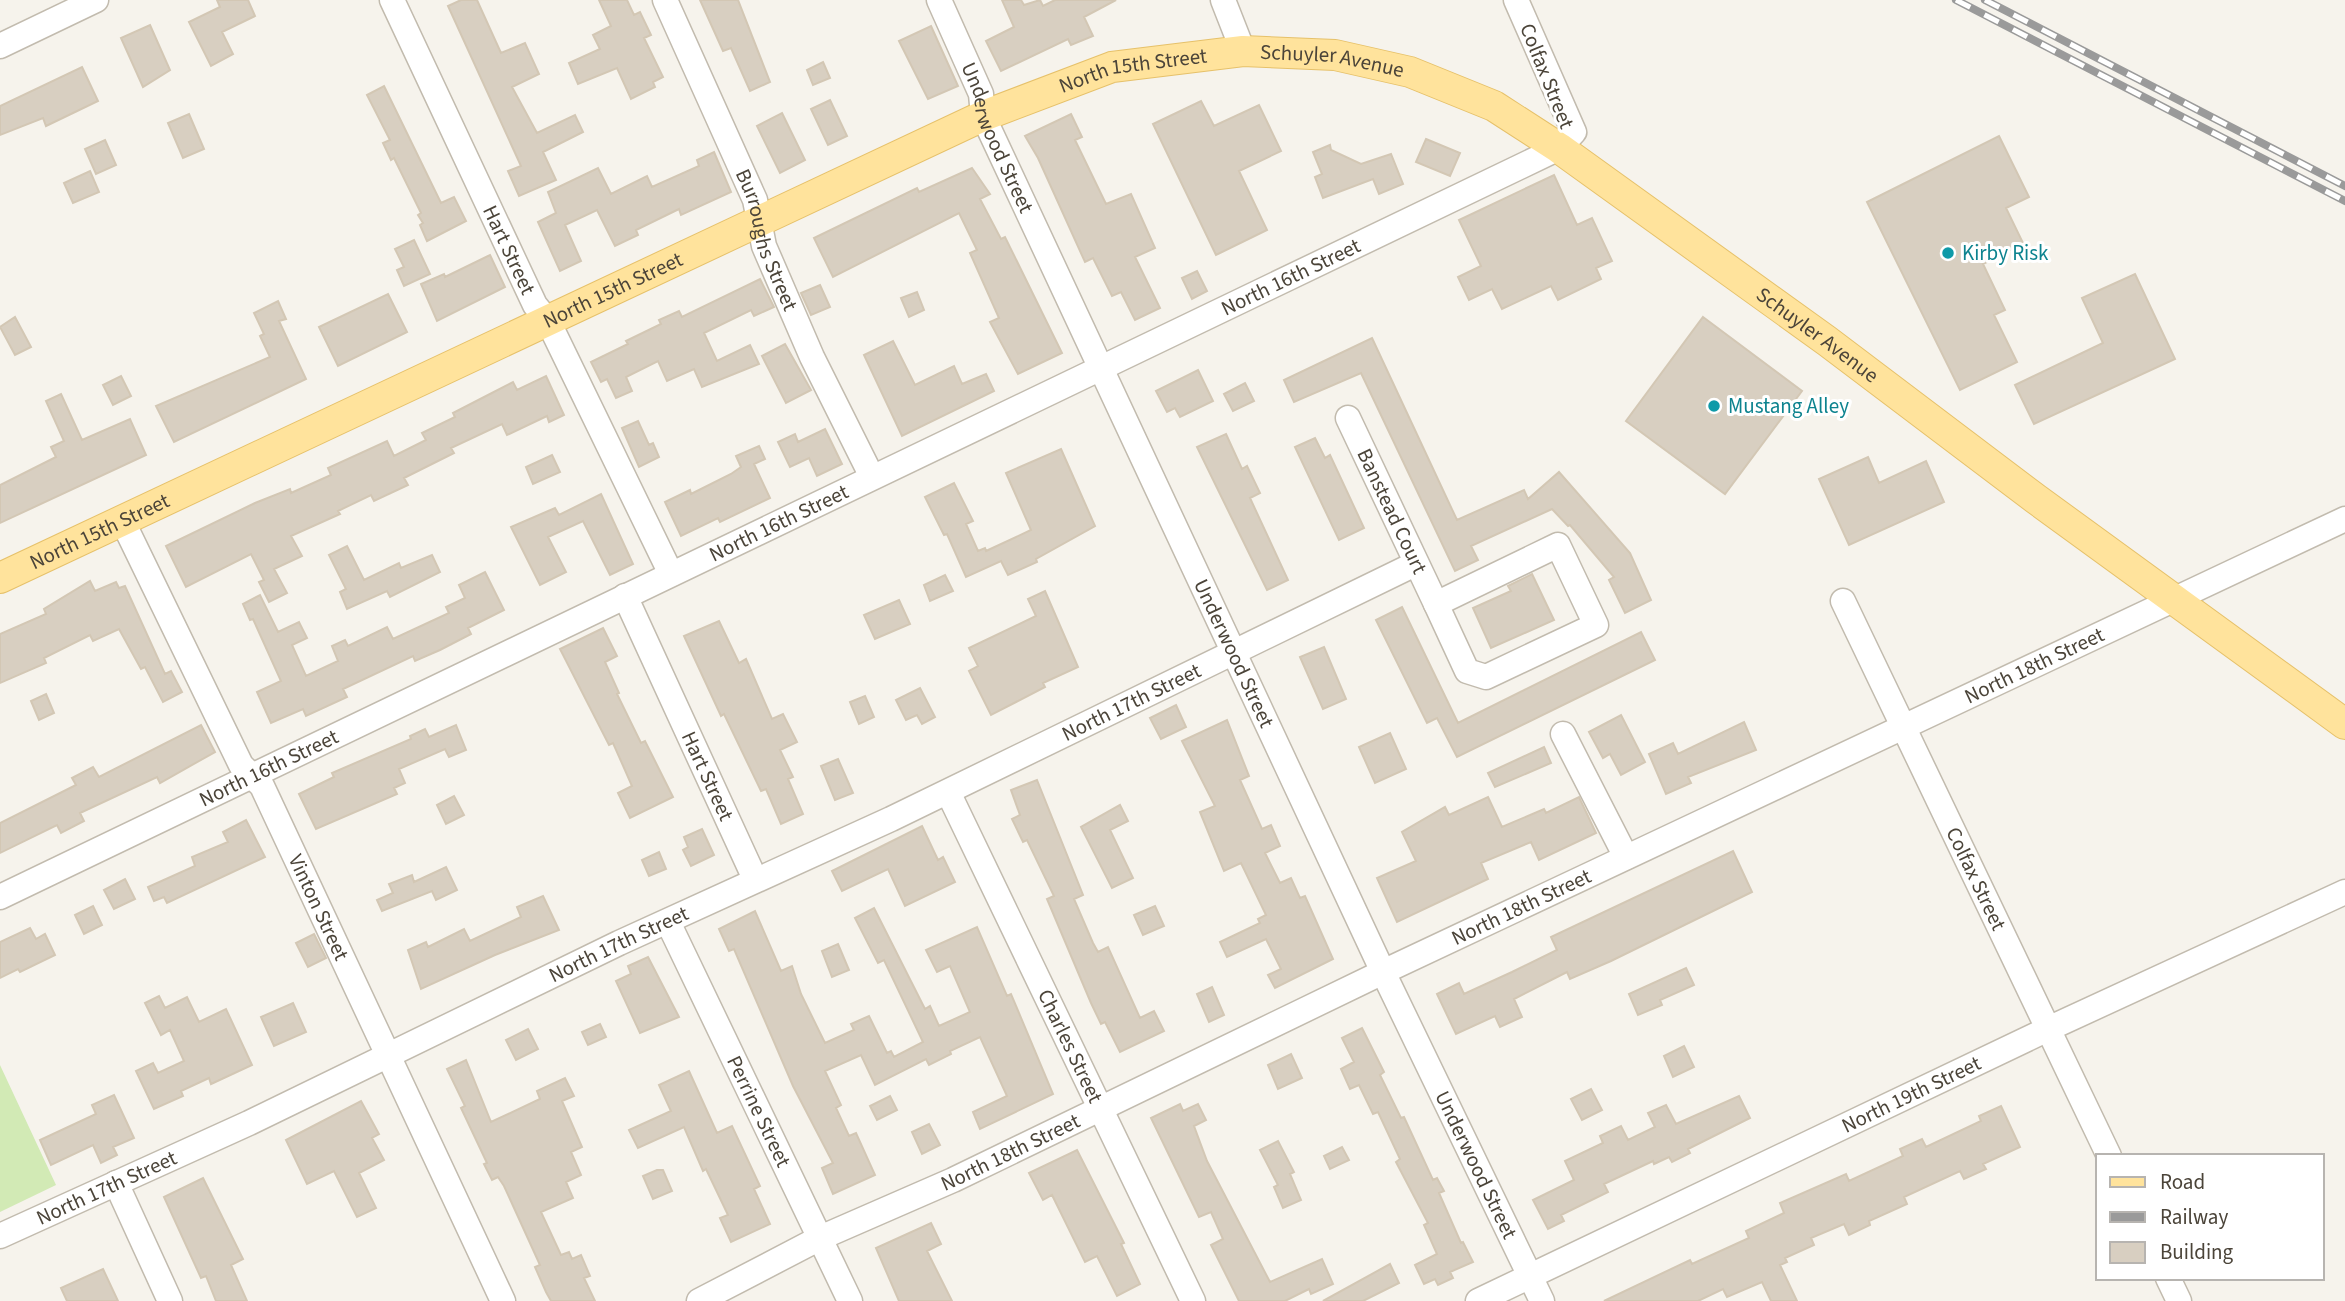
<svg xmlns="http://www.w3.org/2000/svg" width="2345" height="1301" viewBox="0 0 2345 1301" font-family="'Source Sans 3',sans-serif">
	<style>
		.green { fill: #d2eab5 }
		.building { fill: #d8cfc1; stroke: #d3c7b4; stroke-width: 2 }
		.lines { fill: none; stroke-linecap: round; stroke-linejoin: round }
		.minor-casing { stroke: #c2bbae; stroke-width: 27 }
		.major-casing { stroke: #e6c16a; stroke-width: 32 }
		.minor { stroke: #fff; stroke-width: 24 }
		.major { stroke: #ffe39c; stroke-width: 30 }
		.rail-casing { stroke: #9a9a9a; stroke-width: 8 }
		.rail { stroke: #fff; stroke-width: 5; stroke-dasharray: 16; stroke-linecap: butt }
		.culture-dot { fill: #0f9aa8; stroke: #fff; stroke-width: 2.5 }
		.labels { text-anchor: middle; stroke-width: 6; stroke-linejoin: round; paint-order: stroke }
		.street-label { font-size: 21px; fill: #4b4439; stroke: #fff }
		.culture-label { font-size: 21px; fill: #0d838f; stroke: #fff; text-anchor: start }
	</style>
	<rect width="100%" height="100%" fill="#f6f3ec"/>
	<path class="green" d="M0 1065 56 1185 0 1212Z"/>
	<path class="building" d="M217 0H248L255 16 222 32 233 54 211 66 189 22 220 7Z
		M461 0H477L501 53 525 43 539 74 512 87 537 133 575 115 583 132 543 152 556 180 519 196 508 171 521 166 448 6Z
		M599 0H627L634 15 640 12 651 35 644 38 663 77 653 82 655 87 631 99 617 68 578 84 569 63 600 49 593 35 611 26Z
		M700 0H738L770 82 750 91 731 48 723 51Z
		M1002 0H1021L1024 5 1040 0 1043 6 1055 0H1116L1084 17 1093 36 1071 45 1068 39 1001 71 986 41 1014 27Z
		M150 25 170 70 143 87 121 38Z
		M931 26 958 86 928 99 899 41Z
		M823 62 830 78 813 85 807 70Z
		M82 67 98 101 46 126 43 118 0 135V106Z
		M384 86 441 203 454 197 466 221 427 241 420 225 423 223 418 215 421 213 394 158 391 160 383 143 390 140 367 95Z
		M830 100 847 136 828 145 811 109Z
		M1201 101 1214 126 1259 105 1281 151 1239 171 1267 230 1216 255 1153 124Z
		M782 113 805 160 780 173 757 126Z
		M189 114 204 149 183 158 168 123Z
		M1071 114 1082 137 1075 140 1106 204 1131 194 1155 248 1135 257 1160 308 1135 320 1121 292 1112 296 1093 258 1085 262 1038 158 1025 136Z
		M1999 136 2029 197 2006 208 2023 243 1983 264 2005 310 1994 315 2017 362 1960 390 1867 202Z
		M1426 139 1460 153 1450 176 1416 162Z
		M105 140 116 165 96 174 85 149Z
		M1330 145 1331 150 1361 164 1391 154 1403 184 1379 194 1373 179 1323 198 1315 177 1322 174 1313 152Z
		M714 152 731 192 681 215 679 209 636 230 638 235 615 246 597 210 565 225 581 261 560 271 538 222 556 213 548 192 598 168 611 194 647 176 652 187 699 166 697 160Z
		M972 168 990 194 980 199 1001 239 1005 237 1062 353 1018 374 990 322 999 318 970 253 977 250 959 213 833 277 814 238 917 188 919 192Z
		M90 171 99 192 73 203 64 183Z
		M1554 175 1577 225 1592 218 1612 261 1596 268 1601 279 1558 300 1551 286 1502 309 1492 289 1469 300 1458 277 1481 266 1459 220Z
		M414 240 430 274 404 286 397 270 404 267 395 249Z
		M490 255 505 287 437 321 421 284 444 274 445 277Z
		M1197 271 1207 291 1192 299 1182 278Z
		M2135 274 2175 359 2034 424 2015 385 2103 343 2082 298Z
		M760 279 774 307 754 316 751 310 704 333 717 361 750 345 759 364 702 387 694 369 667 381 658 361 626 377 632 391 616 398 607 379 601 382 591 362 628 344 626 341 661 324 659 320 679 311 682 317Z
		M820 285 830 307 811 315 801 293Z
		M917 292 924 310 909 317 901 298Z
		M388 294 407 332 338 366 319 327Z
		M278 301 286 319 279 321 306 379 174 442 156 406 270 357 260 336 264 334 254 313Z
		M15 317 31 347 15 355 0 327Z
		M1703 317 1802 391 1725 494 1626 421Z
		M1372 338 1457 520 1524 490 1528 499 1559 472 1630 553 1651 600 1625 613 1609 580 1614 577 1570 525 1568 526 1552 509 1471 546 1478 560 1455 571 1361 373 1294 402 1284 380Z
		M893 341 915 385 954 366 962 384 986 374 994 391 902 436 864 355Z
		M785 344 811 390 786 403 762 356Z
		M1198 370 1213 401 1180 417 1175 408 1167 412 1156 391Z
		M121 376 131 396 113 405 103 385Z
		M546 376 564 415 549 422 547 416 507 435 502 424 451 448 454 453 404 478 408 485 374 501 371 495 338 511 340 514 291 536 302 556 274 569 287 593 269 602 259 582 264 580 251 554 186 587 166 546 255 503 290 489 291 493 331 475 328 468 387 441 394 456 426 440 422 433 455 417 453 413 488 395 513 382 517 390Z
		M1245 383 1254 401 1233 411 1224 394Z
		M61 394 82 440 130 419 146 455 0 523V485L56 457 51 447 64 441 46 401Z
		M638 421 649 445 653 443 659 457 639 467 622 428Z
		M825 429 842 464 817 476 809 458 790 467 778 442 795 434 798 442Z
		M1226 434 1242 469 1247 466 1260 493 1250 498 1288 580 1267 590 1197 447Z
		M1315 438 1325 458 1330 455 1364 528 1339 540 1295 447Z
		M759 446 765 459 754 464 770 498 720 522 718 518 681 536 665 502 690 490 691 494 731 474 741 467 736 456Z
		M1061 449 1095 526 1036 559 1037 562 1008 575 1001 561 966 577 947 534 944 535 925 497 954 483 973 521 966 524 978 551 985 548 986 551 1031 530 1006 473Z
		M552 455 560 472 533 484 526 467Z
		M1868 457 1879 483 1926 461 1944 502 1849 545 1819 479Z
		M601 494 633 564 610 575 583 521 548 537 566 572 540 585 511 527 555 508 559 515Z
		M347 546 364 580 399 563 401 568 432 555 440 572 390 597 387 591 347 609 340 592 346 589 329 555Z
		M485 572 504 610 468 628 471 634 440 650 415 661 413 656 343 689 347 697 306 716 303 709 271 723 257 692 281 681 253 619 250 620 243 604 260 595 278 632 299 622 307 638 292 645 306 676 338 661 332 646 345 640 348 646 387 627 393 639 449 613 446 607 465 598 459 585Z
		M1532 574 1554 620 1491 648 1473 608 1511 591 1508 586Z
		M945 575 953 591 930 601 924 585Z
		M90 581 95 591 116 582 119 588 125 586 165 674 171 671 182 692 163 702 145 667 141 669 119 629 93 641 90 635 44 658 46 663 0 683V634L46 614 44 609Z
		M1045 591 1078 667 1043 683 1045 687 991 715 969 671 978 666 969 648 1036 616 1028 599Z
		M899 600 910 624 875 639 864 615Z
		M1402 607 1458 723 1641 632 1655 660 1457 757 1437 718 1427 723 1376 620Z
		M719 621 739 663 746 659 772 719 783 714 797 742 780 750 793 777 788 779 803 814 781 824 766 789 761 791 724 714 721 716 684 636Z
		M603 628 617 656 605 662 619 693 617 694 641 743 645 741 673 797 630 818 618 793 632 786 613 743 609 745 560 649Z
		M1324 647 1346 699 1323 709 1300 657Z
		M920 688 935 717 922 724 917 715 906 720 896 700Z
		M46 694 54 713 39 720 31 701Z
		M865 696 874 717 859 724 850 702Z
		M1176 705 1186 727 1161 739 1150 718Z
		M1621 715 1645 762 1621 775 1610 754 1603 758 1589 732Z
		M1227 720 1249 776 1240 780 1262 829 1271 825 1280 846 1265 853 1280 883 1291 878 1300 898 1305 896 1333 959 1275 988 1268 975 1281 969 1266 939 1227 957 1220 942 1260 923 1258 919 1266 915 1241 863 1224 871 1200 812 1215 806 1182 741Z
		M1744 722 1756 750 1688 777 1691 783 1666 794 1649 754 1673 743 1678 754Z
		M201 725 215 752 160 783 157 777 80 813 84 821 61 833 57 825 0 853V823L76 785 72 778 93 767 99 777Z
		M456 725 466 750 449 757 445 749 399 769 405 783 394 788 397 794 316 829 299 794 334 777 332 773 411 739 410 736 425 729 429 737Z
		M1390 733 1406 769 1375 783 1359 747Z
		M1544 747 1551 763 1495 787 1488 773Z
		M838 759 853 793 835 800 821 766Z
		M1037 780 1083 895 1074 899 1093 943 1098 952 1108 947 1140 1018 1154 1011 1164 1031 1120 1052 1105 1022 1101 1024 1091 1003 1047 899 1054 896 1027 840 1023 842 1012 819 1020 815 1011 790Z
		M454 796 464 815 446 824 437 805Z
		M1488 797 1502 827 1544 809 1546 813 1579 797 1596 833 1539 860 1531 842 1481 863 1488 879 1397 922 1377 878 1416 861 1402 832 1445 807 1449 815Z
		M1120 805 1128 821 1110 830 1133 878 1112 888 1081 827Z
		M246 820 265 857 167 903 164 897 154 901 148 887 195 866 192 857 228 842 223 832Z
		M922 826 938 860 943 857 955 882 905 906 888 869 842 891 832 871Z
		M702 829 714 855 691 866 683 850 688 847 684 837Z
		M1733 851 1752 892 1611 961 1570 979 1567 972 1514 999 1522 1017 1500 1027 1495 1016 1456 1034 1437 994 1459 983 1464 994 1512 972 1557 950 1551 937Z
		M659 852 666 869 649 876 642 860Z
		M446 867 457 890 436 900 432 891 382 911 377 900 393 893 389 884 412 875 414 882Z
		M125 879 135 899 114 909 104 890Z
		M543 896 559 930 495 955 421 989 408 950 426 942 428 947 464 929 470 941 521 917 517 907Z
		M93 906 102 925 84 934 75 915Z
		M1155 906 1164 926 1143 935 1134 915Z
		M874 908 925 1009 930 1006 939 1026 970 1012 950 966 937 972 926 950 977 927 1007 996 1011 994 1053 1094 980 1129 973 1112 1007 1096 980 1037 950 1051 951 1054 929 1065 926 1059 875 1085 861 1055 825 1071 841 1105 836 1108 849 1136 856 1133 875 1175 833 1194 822 1168 833 1163 793 1086 734 949 729 951 719 929 755 911 781 971 792 966 801 994 825 1043 854 1030 851 1024 869 1016 887 1053 891 1051 894 1057 923 1042 884 960 878 963 855 918Z
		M30 928 36 939 45 934 55 955 20 972 18 969 0 978V942Z
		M314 934 326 958 308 967 296 943Z
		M838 944 849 970 832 977 822 951Z
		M648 957 679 1017 640 1033 616 981 631 974 628 966Z
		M1686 968 1694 985 1660 1000 1662 1005 1638 1015 1629 994Z
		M1212 987 1224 1015 1209 1022 1197 994Z
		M159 996 165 1008 187 997 199 1022 226 1009 252 1065 211 1084 209 1078 181 1091 183 1096 154 1109 136 1071 153 1063 158 1073 184 1061 170 1030 161 1035 145 1003Z
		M293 1003 306 1032 274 1046 261 1017Z
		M600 1024 606 1037 588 1045 582 1032Z
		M1362 1028 1384 1072 1380 1075 1401 1118 1404 1117 1433 1180 1437 1178 1444 1191 1439 1193 1461 1243 1463 1242 1473 1262 1450 1272 1453 1278 1438 1285 1435 1279 1424 1284 1415 1265 1437 1254 1424 1225 1428 1223 1396 1162 1400 1159 1378 1112 1373 1114 1359 1085 1350 1089 1341 1069 1354 1062 1342 1038Z
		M528 1029 538 1049 516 1060 506 1040Z
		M1684 1046 1694 1067 1673 1077 1664 1056Z
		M1291 1054 1302 1078 1278 1089 1268 1065Z
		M466 1060 491 1122 540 1099 537 1091 565 1078 574 1096 562 1101 582 1147 571 1152 581 1175 566 1182 573 1198 541 1212 561 1255 569 1252 572 1259 581 1255 590 1276 584 1278 595 1301H551L546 1292 535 1267 540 1265 504 1186 498 1177 492 1180 484 1164 487 1163 461 1108 465 1106 447 1069Z
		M689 1071 717 1133 732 1126 760 1186 754 1189 770 1224 731 1242 720 1218 728 1215 706 1169 703 1171 684 1127 638 1148 629 1130 671 1111 659 1085Z
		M1591 1089 1602 1110 1582 1120 1571 1099Z
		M114 1095 134 1138 113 1147 117 1155 101 1163 93 1145 51 1165 40 1140 96 1114 92 1105Z
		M890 1096 897 1110 877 1120 870 1106Z
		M1739 1096 1750 1118 1688 1149 1690 1153 1672 1162 1669 1157 1654 1164 1653 1161 1604 1184 1608 1192 1561 1215 1564 1221 1548 1229 1533 1200 1574 1180 1565 1161 1603 1143 1600 1136 1621 1126 1628 1140 1655 1127 1648 1113 1666 1105 1676 1124Z
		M361 1101 379 1134 372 1138 384 1160 359 1173 376 1208 357 1217 334 1171 307 1184 286 1140Z
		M1180 1104 1183 1111 1198 1104 1206 1120 1194 1126 1207 1161 1270 1282 1322 1259 1333 1284 1311 1294 1309 1289 1285 1301H1239L1211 1245 1223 1239 1211 1212 1199 1217 1151 1118Z
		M2001 1106 2020 1147 1983 1164 1986 1169 1964 1179 1960 1171 1904 1197 1907 1204 1869 1221 1870 1225 1849 1235 1844 1224 1811 1238 1814 1245 1785 1258 1787 1262 1780 1265 1797 1301H1771L1762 1282 1727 1297 1723 1289 1698 1301H1604L1690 1260 1692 1264 1749 1238 1746 1231 1784 1213 1780 1203 1846 1174 1849 1181 1903 1156 1900 1149 1922 1139 1926 1147 1981 1121 1979 1116Z
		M929 1124 940 1145 922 1154 912 1132Z
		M1278 1141 1294 1172 1290 1174 1301 1200 1283 1208 1274 1187 1278 1185 1260 1150Z
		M1342 1147 1349 1160 1330 1169 1324 1156Z
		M1077 1150 1124 1243 1121 1244 1140 1284 1117 1296 1097 1256 1085 1262 1052 1195 1043 1200 1029 1173Z
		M657 1170H663L672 1191 653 1199 643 1176Z
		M203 1178 243 1259 231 1265 247 1301H216L206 1276 201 1278 164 1197Z
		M931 1223 941 1244 927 1251 952 1301H899L876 1248Z
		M1390 1264 1399 1283 1363 1301H1323Z
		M103 1269 118 1301H67L61 1288Z"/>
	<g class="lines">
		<defs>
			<g id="minor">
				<path id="s1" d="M392 0 535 305 548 321 671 574"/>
				<path id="s2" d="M665 0 755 200 764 246 812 357 872 477"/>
				<path id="s3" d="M939 0 981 94 983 116 1383 972 1542 1301"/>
				<path d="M1223 0 1243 51"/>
				<path d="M0 46 96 0"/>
				<path id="s4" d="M1348 418 1436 604"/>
				<path id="s5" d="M122 520 241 765 262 786 503 1301"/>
				<path d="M1558 545 1596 625 1486 677 1467 671 1436 604Z"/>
				<path id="s6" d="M625 596 755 879"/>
				<path id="s7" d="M1843 601 2109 1156"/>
				<path d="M1563 734 1626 857"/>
				<path id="s8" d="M948 792 1193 1301"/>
				<path id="s9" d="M0 897 1559 148 1574 132 1516 0"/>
				<path id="s10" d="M668 922 850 1301"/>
				<path d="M116 1183 170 1301"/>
				<path id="s11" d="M0 1236 249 1123 619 943 891 819 1415 564"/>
				<path d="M2168 1278 2179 1301"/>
				<path id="s12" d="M699 1301 820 1238 953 1180 1383 972 2345 519"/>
				<path id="s13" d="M1478 1301 2048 1029 2345 892"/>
			</g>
			<g id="major">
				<path id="s14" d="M0 578 983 116 1112 67 1243 51 1335 55 1410 72 1494 106 1559 148 1827 341 2036 499 2345 724"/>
			</g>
		</defs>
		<use href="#minor" class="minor-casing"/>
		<use href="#major" class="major-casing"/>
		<use href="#minor" class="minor"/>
		<use href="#major" class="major"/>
		<defs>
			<path id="rail" d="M1956 0 2345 201
				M1985 0 2345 186"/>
		</defs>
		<use href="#rail" class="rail-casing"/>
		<use href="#rail" class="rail"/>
	</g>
	<g class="culture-dot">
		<circle cx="1948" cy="253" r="7"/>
		<circle cx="1714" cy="406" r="7"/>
	</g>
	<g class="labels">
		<g class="street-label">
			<text dy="7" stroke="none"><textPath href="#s14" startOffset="1446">Schuyler Avenue</textPath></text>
			<text dy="7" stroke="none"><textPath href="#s14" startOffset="1244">North 15th Street</textPath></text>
			<text transform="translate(1547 76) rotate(68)" y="7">Colfax Street</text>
			<text dy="7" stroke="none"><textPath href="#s3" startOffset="150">Underwood Street</textPath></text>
			<text dy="7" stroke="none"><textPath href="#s2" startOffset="261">Burroughs Street</textPath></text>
			<text dy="7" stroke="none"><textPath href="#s1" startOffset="276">Hart Street</textPath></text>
			<text dy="7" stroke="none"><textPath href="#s9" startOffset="1432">North 16th Street</textPath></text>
			<text dy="7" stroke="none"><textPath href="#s14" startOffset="677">North 15th Street</textPath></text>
			<text dy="7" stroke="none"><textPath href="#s14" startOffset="2012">Schuyler Avenue</textPath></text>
			<text dy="7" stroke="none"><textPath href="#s4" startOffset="103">Banstead Court</textPath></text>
			<text dy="7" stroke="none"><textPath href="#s9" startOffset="864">North 16th Street</textPath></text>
			<text dy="7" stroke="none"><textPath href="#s14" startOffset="110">North 15th Street</textPath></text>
			<text dy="7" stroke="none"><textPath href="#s3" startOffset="718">Underwood Street</textPath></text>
			<text dy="7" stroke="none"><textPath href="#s12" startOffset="1479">North 18th Street</textPath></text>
			<text dy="7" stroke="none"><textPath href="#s11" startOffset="1251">North 17th Street</textPath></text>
			<text dy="7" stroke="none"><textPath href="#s9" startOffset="298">North 16th Street</textPath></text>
			<text dy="7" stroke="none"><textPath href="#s6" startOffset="198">Hart Street</textPath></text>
			<text dy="7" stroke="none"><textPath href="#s7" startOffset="308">Colfax Street</textPath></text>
			<text dy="7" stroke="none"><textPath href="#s5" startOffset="436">Vinton Street</textPath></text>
			<text dy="7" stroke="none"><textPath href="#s12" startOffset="912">North 18th Street</textPath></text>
			<text dy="7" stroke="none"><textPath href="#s11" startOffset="684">North 17th Street</textPath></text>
			<text dy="7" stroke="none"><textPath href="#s8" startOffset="282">Charles Street</textPath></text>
			<text dy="7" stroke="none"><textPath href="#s13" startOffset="480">North 19th Street</textPath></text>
			<text dy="7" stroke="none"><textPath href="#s10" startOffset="210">Perrine Street</textPath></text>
			<text dy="7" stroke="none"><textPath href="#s12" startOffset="345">North 18th Street</textPath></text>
			<text dy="7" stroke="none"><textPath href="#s3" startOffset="1284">Underwood Street</textPath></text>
			<text dy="7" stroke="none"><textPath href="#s11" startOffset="117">North 17th Street</textPath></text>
		</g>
		<g class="culture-label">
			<text x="1962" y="260">Kirby Risk</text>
			<text x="1728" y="413">Mustang Alley</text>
		</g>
	</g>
	<rect x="2096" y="1154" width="228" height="126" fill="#ffffff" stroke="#b7b4b0" stroke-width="2"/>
	<rect x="2110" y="1177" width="35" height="10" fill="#ffe39c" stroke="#b7b4b0" stroke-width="2"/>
	<text x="2160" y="1189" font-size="21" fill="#4b4439">Road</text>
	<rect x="2110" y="1212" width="35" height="10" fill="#9a9a9a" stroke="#b7b4b0" stroke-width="2"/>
	<text x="2160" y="1224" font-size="21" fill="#4b4439">Railway</text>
	<rect x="2110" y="1242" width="35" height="21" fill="#d8cfc1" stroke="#b7b4b0" stroke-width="2"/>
	<text x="2160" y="1259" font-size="21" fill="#4b4439">Building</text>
</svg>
